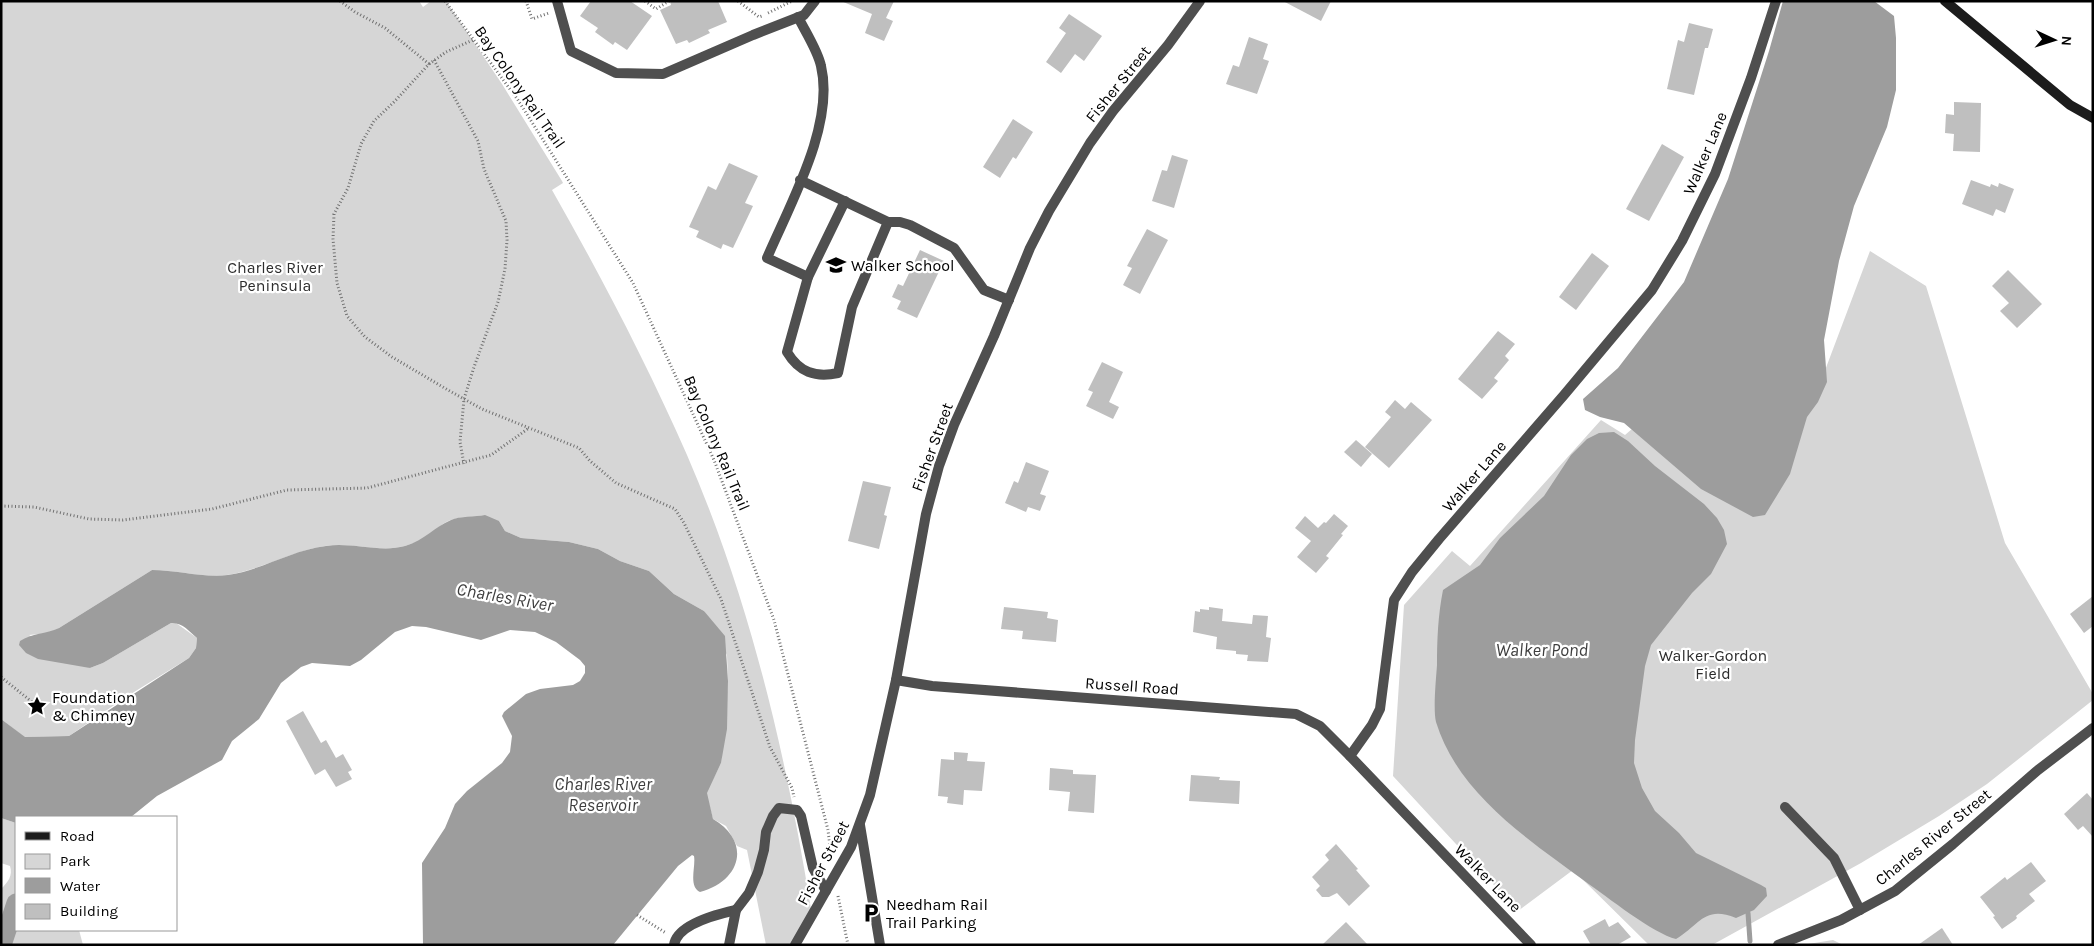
<svg xmlns="http://www.w3.org/2000/svg" width="2094" height="946" viewBox="0 0 2094 946" font-family="Karla,sans-serif">
<rect width="100%" height="100%" fill="#fff"/>
<g fill="#d6d6d6">
<path d="M1 1H419L423 7 431 1H446L502 84 562 181 563 183 552 190C601 276 647 364 687 455 750 600 786 754 811 909L790 945H766L747 850 737 846 726 826 713 819 706 793 721 763 728 681 727 655 704 611 674 594 649 571 620 561 598 549 569 542 521 538 505 531 499 521C486 520 467 515 454 519 443 521 435 532 426 538 420 541 411 544 405 546 379 553 351 542 325 546 291 551 261 570 227 575 203 578 177 570 152 570L59 628 49 633 29 635 90 668 103 663 171 623H176L197 638 196 648 189 658 126 697 69 736 24 737 1 719Z"/>
<path d="M1870 251 1926 286 2005 543 2093 694V700L1987 784 1939 816 1861 863 1712 945H1649L1573 870 1518 911 1393 776 1404 605 1452 551 1470 566 1601 420 1625 435 1773 307 1821 381Z"/>
<path d="M1 818 16 823V930H79L83 945H1V889C8 882 13 876 10 866L1 863Z"/>
<path d="M1833 940 1843 945H1802Z"/>
</g>
<g fill="#9d9d9d">
<path d="M1783 1H1874L1894 16 1896 38V90L1887 127 1854 206 1839 261 1824 340 1827 382 1818 402 1807 417 1790 474 1765 515 1753 517 1701 489 1624 423 1600 417 1585 410 1583 399 1618 368 1684 282 1728 179 1769 51Z"/>
<path d="M1614 432 1628 441 1655 466 1704 504 1717 518 1724 530 1727 544 1711 574 1692 593 1651 645 1645 666 1635 740 1634 763 1642 788 1655 811 1679 833 1696 853 1761 885 1766 888 1767 896 1754 910 1736 918C1704 905 1700 925 1676 939 1654 934 1606 896 1586 882 1529 840 1458 794 1436 722 1433 710 1436 679 1437 665 1437 640 1438 615 1443 590L1480 565 1500 538 1544 496 1571 455 1587 439 1599 433Z"/>
<path d="M485 515 499 521 505 531 521 538 569 542 598 549 620 561 649 571 674 594 704 611 725 636 728 681 727 729 721 763 707 793 713 819C752 842 741 881 700 892 688 886 696 867 694 856L692 855 678 866 613 945H423L422 863 445 828 455 804 467 791 502 763 510 752 512 736 502 716 504 712 526 694 540 689 573 685 580 681 585 673V666L580 660 556 642 535 632 510 630 481 640 426 627 412 626 395 632 361 660 350 666 312 663 301 667 281 683 259 719 232 741 222 760 157 796 131 817H16V823L1 818V719L25 737 69 736 189 658 196 648 197 638C189 631 182 622 171 623L103 663 90 668 38 659 26 653 19 645 20 641C32 633 46 634 59 628L152 570C177 570 203 578 228 575 262 570 292 550 326 546 352 542 380 553 405 546 425 540 434 527 451 520 459 516 476 517 485 515Z"/>
</g>
<g fill="none" stroke-linecap="round" stroke-linejoin="round">
<path stroke="#9d9d9d" stroke-width="5" d="M1748 913 1750 941"/>
<path stroke="#9d9d9d" stroke-width="19" d="M2 945 16 903"/>
</g>
<g fill="#bfbfbf">
<path d="M591 1H630L652 16 627 50 615 42 613 45 595 32 598 28 580 16Z"/>
<path d="M670 1H718L727 22 708 30 710 33 689 43 687 40 676 44 660 10 671 5Z"/>
<path d="M841 1H894L886 18 893 21 884 41 865 33 872 14Z"/>
<path d="M1283 1H1331L1321 21Z"/>
<path d="M1069 14 1102 36 1084 61 1075 54 1061 73 1046 62 1066 33 1059 28Z"/>
<path d="M1689 23 1713 29 1708 48H1705L1694 95 1667 89 1678 40 1684 42Z"/>
<path d="M1249 37 1268 44 1263 59 1269 61 1257 94 1226 84 1233 65 1239 67Z"/>
<path d="M1954 102 1981 103 1980 152 1953 151 1954 134 1945 133 1946 114 1954 115Z"/>
<path d="M1013 119 1033 132 1016 159 1013 157 1000 178 983 167Z"/>
<path d="M1662 144 1684 157 1649 221 1626 209Z"/>
<path d="M1172 155 1188 160 1174 208 1152 201 1162 170 1167 171Z"/>
<path d="M729 163 758 176 745 203 753 206 733 248 723 244 721 249 696 237 699 231 689 227 708 186 716 190Z"/>
<path d="M1971 180 1990 187 1991 184 1998 187 1999 183 2014 189 2005 213 1996 209 1993 216 1962 204Z"/>
<path d="M1147 229 1168 240 1140 294 1123 285 1132 268 1127 266Z"/>
<path d="M920 250 944 261 917 318 897 309 901 301 892 297 898 284 903 286Z"/>
<path d="M1592 253 1609 266 1576 310 1559 297Z"/>
<path d="M2008 270 2042 304 2017 328 2000 311 2009 303 1992 286Z"/>
<path d="M1498 331 1515 344 1505 356 1509 360 1494 378 1498 381 1482 399 1458 379Z"/>
<path d="M1102 362 1123 372 1109 402 1119 407 1113 419 1086 406 1093 392 1088 390Z"/>
<path d="M1395 400 1405 409 1411 402 1432 420 1389 468 1365 447 1391 417 1385 412Z"/>
<path d="M1356 440 1372 454 1361 467 1344 452Z"/>
<path d="M1026 462 1049 471 1040 494 1046 496 1040 511 1028 507 1026 512 1005 503 1014 481 1018 483Z"/>
<path d="M863 481 891 487 884 515 887 516 879 549 848 541Z"/>
<path d="M1334 514 1348 526 1341 534 1343 535 1326 556 1329 558 1316 573 1297 557 1311 541 1295 528 1305 516 1318 528 1324 522 1326 523Z"/>
<path d="M2093 596V626L2084 633 2070 614Z"/>
<path d="M1004 607 1048 612 1047 618 1058 620 1056 642 1022 639 1023 631 1001 629Z"/>
<path d="M1209 607 1223 609 1222 621 1252 624 1253 615 1268 616 1266 637 1271 638 1268 662 1247 661 1248 655 1236 654V651L1216 649 1217 637 1193 632 1195 611 1200 612V609L1209 610Z"/>
<path d="M303 711 321 743 326 740 336 758 343 754 352 770 348 772 352 779 336 787 325 769 315 775 286 721Z"/>
<path d="M954 752 968 753 967 761 985 762 982 791 964 790 963 805 947 803 948 797 938 796 941 759 954 760Z"/>
<path d="M1050 768 1073 770V774L1096 775 1094 813 1068 811 1070 792 1049 790Z"/>
<path d="M1191 775 1220 777 1219 780 1240 781 1239 804 1189 801Z"/>
<path d="M2087 793 2093 800V837L2083 826 2078 830 2064 814Z"/>
<path d="M1336 844 1358 869 1356 870 1370 886 1349 906 1337 893 1329 897H1322L1316 890 1320 886 1312 877 1329 860 1325 855Z"/>
<path d="M2031 862 2046 881 2029 894 2035 901 2016 916 2017 918 2015 920 2002 929 1993 917 1995 916 1980 897 2005 877 2007 880Z"/>
<path d="M1605 919 1609 927 1618 922 1631 937 1617 945H1591L1583 931Z"/>
<path d="M1346 922 1368 945H1322Z"/>
<path d="M1942 928 1953 945H1918Z"/>
</g>
<g fill="none" stroke-linecap="round" stroke-linejoin="round">
<g stroke="#717171" stroke-width="3" stroke-dasharray="1 2.5" stroke-linecap="butt">
<path d="M340 1 355 12 385 28 429 64 395 101 374 121 361 144 348 188 334 214 333 239 337 283 347 316 365 337 392 357 448 390 482 409 579 448 590 461 616 483 675 509 684 523 721 599 770 747 792 788 794 797"/>
<path d="M445 1 518 100 633 283 714 460 774 620 828 830 831 855"/>
<path d="M526 1 532 19 549 13"/>
<path d="M645 1 656 9 669 1"/>
<path d="M738 1 759 17 762 16"/>
<path d="M768 13 792 1"/>
<path d="M434 60 478 141 484 169 506 221 507 240 505 269 498 302 474 367 464 399 460 442 464 464"/>
<path d="M429 64 446 52 473 40"/>
<path d="M1 506 34 507 89 519 123 520 212 509 287 490 367 488 491 455 529 428"/>
<path d="M1 677 37 706"/>
<path d="M838 896 848 945"/>
<path d="M637 915 666 933"/>
</g>
<g stroke="#4f4f4f" stroke-width="10">
<path d="M798 17C805 31 818 51 821 66 835 125 790 204 767 258L808 277 787 352C799 372 815 378 838 373L852 307 888 222 800 180"/>
<path d="M888 222H900L910 225 954 248 984 290 1009 300"/>
<path d="M808 277 845 201"/>
<path d="M1785 807 1834 858 1860 910"/>
<path d="M860 825 880 945"/>
<path d="M674 945C677 924 718 914 736 910"/>
<path d="M729 945 736 910 749 893 758 872 764 850 766 832 773 816 779 808 797 810 801 816 813 868 826 891"/>
</g>
<g stroke="#4f4f4f" stroke-width="10">
<path d="M557 1 571 51 616 73 663 74 753 35 804 15 815 1"/>
<path d="M896 680 932 686 1296 714 1320 726 1350 756"/>
<path d="M795 945 851 847 870 795 896 680 926 514 939 466 954 425 994 336 1030 248 1049 211 1090 143 1113 111 1168 45 1200 1"/>
<path d="M1531 945 1350 756 1372 725 1380 709 1394 600 1412 572 1439 539 1564 395 1652 290 1682 241 1715 174 1751 78 1776 1"/>
</g>
<path stroke="#4f4f4f" stroke-width="10" d="M1778 945 1841 920 1895 891 1953 844 2038 770 2093 728"/>
<path stroke="#1c1c1c" stroke-width="10" d="M1945 1 2070 105 2093 118"/>
</g>
<defs>
<symbol id="school-bare" viewBox="-9 -9 18 18"><path d="M0-5L7-2L0 1L-7-2ZM-4 1L0 2.5L4 1V4Q0 6-4 4Z" fill="#000" stroke="#fff" stroke-width="2.5" paint-order="stroke"/></symbol>
<symbol id="sight-bare" viewBox="-9 -9 18 18"><path d="M0-6L1.8-2.2L6-1.7L2.9 1.2L3.7 5.4L0 3.3L-3.7 5.4L-2.9 1.2L-6-1.7L-1.8-2.2Z" fill="#000" stroke="#fff" stroke-width="2.5" paint-order="stroke"/></symbol>
<symbol id="parking-bare" viewBox="-9 -9 18 18"><path d="M-3.5-5.5H1a3.5 3.5 0 0 1 0 7H-1V5.5H-3.5ZM-1-3.4V-.6H.8a1.4 1.4 0 0 0 0-2.8Z" fill="#000" stroke="#fff" stroke-width="2.5" paint-order="stroke"/></symbol>
</defs>
<g fill-rule="evenodd">
<use href="#school-bare" x="822" y="251" width="28" height="28"/>
<use href="#sight-bare" x="23" y="692" width="28" height="28"/>
<use href="#parking-bare" x="857" y="899" width="28" height="28"/>
</g>
<g text-anchor="middle" dominant-baseline="central" stroke-width="4.5" stroke-linejoin="round" paint-order="stroke">
<g font-size="16" fill="#000" stroke="#fff">
<text transform="translate(1118 84) rotate(-51)">Fisher Street</text>
<text transform="translate(520 87) rotate(55)">Bay Colony Rail Trail</text>
<text transform="translate(1705 153) rotate(-67)">Walker Lane</text>
<text transform="translate(717 443) rotate(67)">Bay Colony Rail Trail</text>
<text transform="translate(932 447) rotate(-70)">Fisher Street</text>
<text transform="translate(1474 476) rotate(-49)">Walker Lane</text>
<text transform="translate(1132 686) rotate(4)">Russell Road</text>
<text transform="translate(1933 837) rotate(-39)">Charles River Street</text>
<text transform="translate(823 863) rotate(-62)">Fisher Street</text>
<text transform="translate(1488 878) rotate(46)">Walker Lane</text>
</g>
<g font-size="16" fill="#000" stroke="#fff" text-anchor="start">
<text x="851" y="265">Walker School</text>
<text x="52" y="697">Foundation<tspan x="52" dy="18">&amp; Chimney</tspan></text>
<text x="886" y="904">Needham Rail<tspan x="886" dy="18">Trail Parking</tspan></text>
</g>
<g font-size="16" fill="#2d2d2d" stroke="#fff">
<text x="275" y="267">Charles River<tspan x="275" dy="18">Peninsula</tspan></text>
<text x="1713" y="655">Walker-Gordon<tspan x="1713" dy="18">Field</tspan></text>
</g>
<g font-size="18" font-style="italic" fill="#3e3e3e" stroke="#fff">
<text transform="translate(505 597) rotate(10)">Charles River</text>
<text x="1542" y="650">Walker Pond</text>
<text x="603" y="784">Charles River<tspan x="603" dy="21">Reservoir</tspan></text>
</g>
</g>
<rect width="2094" height="946" fill="none" stroke="#000000" stroke-width="5"/>
<rect x="15" y="816" width="162" height="115" fill="#ffffff" stroke="#999999"/>
<rect x="25" y="832" width="25" height="8" fill="#1c1c1c" stroke="#999999"/>
<text x="60" y="841" font-size="15" fill="#000000">Road</text>
<rect x="25" y="854" width="25" height="15" fill="#d6d6d6" stroke="#999999"/>
<text x="60" y="866" font-size="15" fill="#000000">Park</text>
<rect x="25" y="878" width="25" height="15" fill="#9d9d9d" stroke="#999999"/>
<text x="60" y="891" font-size="15" fill="#000000">Water</text>
<rect x="25" y="904" width="25" height="15" fill="#bfbfbf" stroke="#999999"/>
<text x="60" y="916" font-size="15" fill="#000000">Building</text>
<g transform="translate(2054 40) rotate(94)" stroke="#ffffff" stroke-width="4" paint-order="stroke">
<path d="M0-4L9 19L0 12L-9 19Z" fill="#000000"/>
<text y="-8" font-size="14" font-weight="bold" text-anchor="middle" fill="#000000">N</text>
</g>
</svg>
